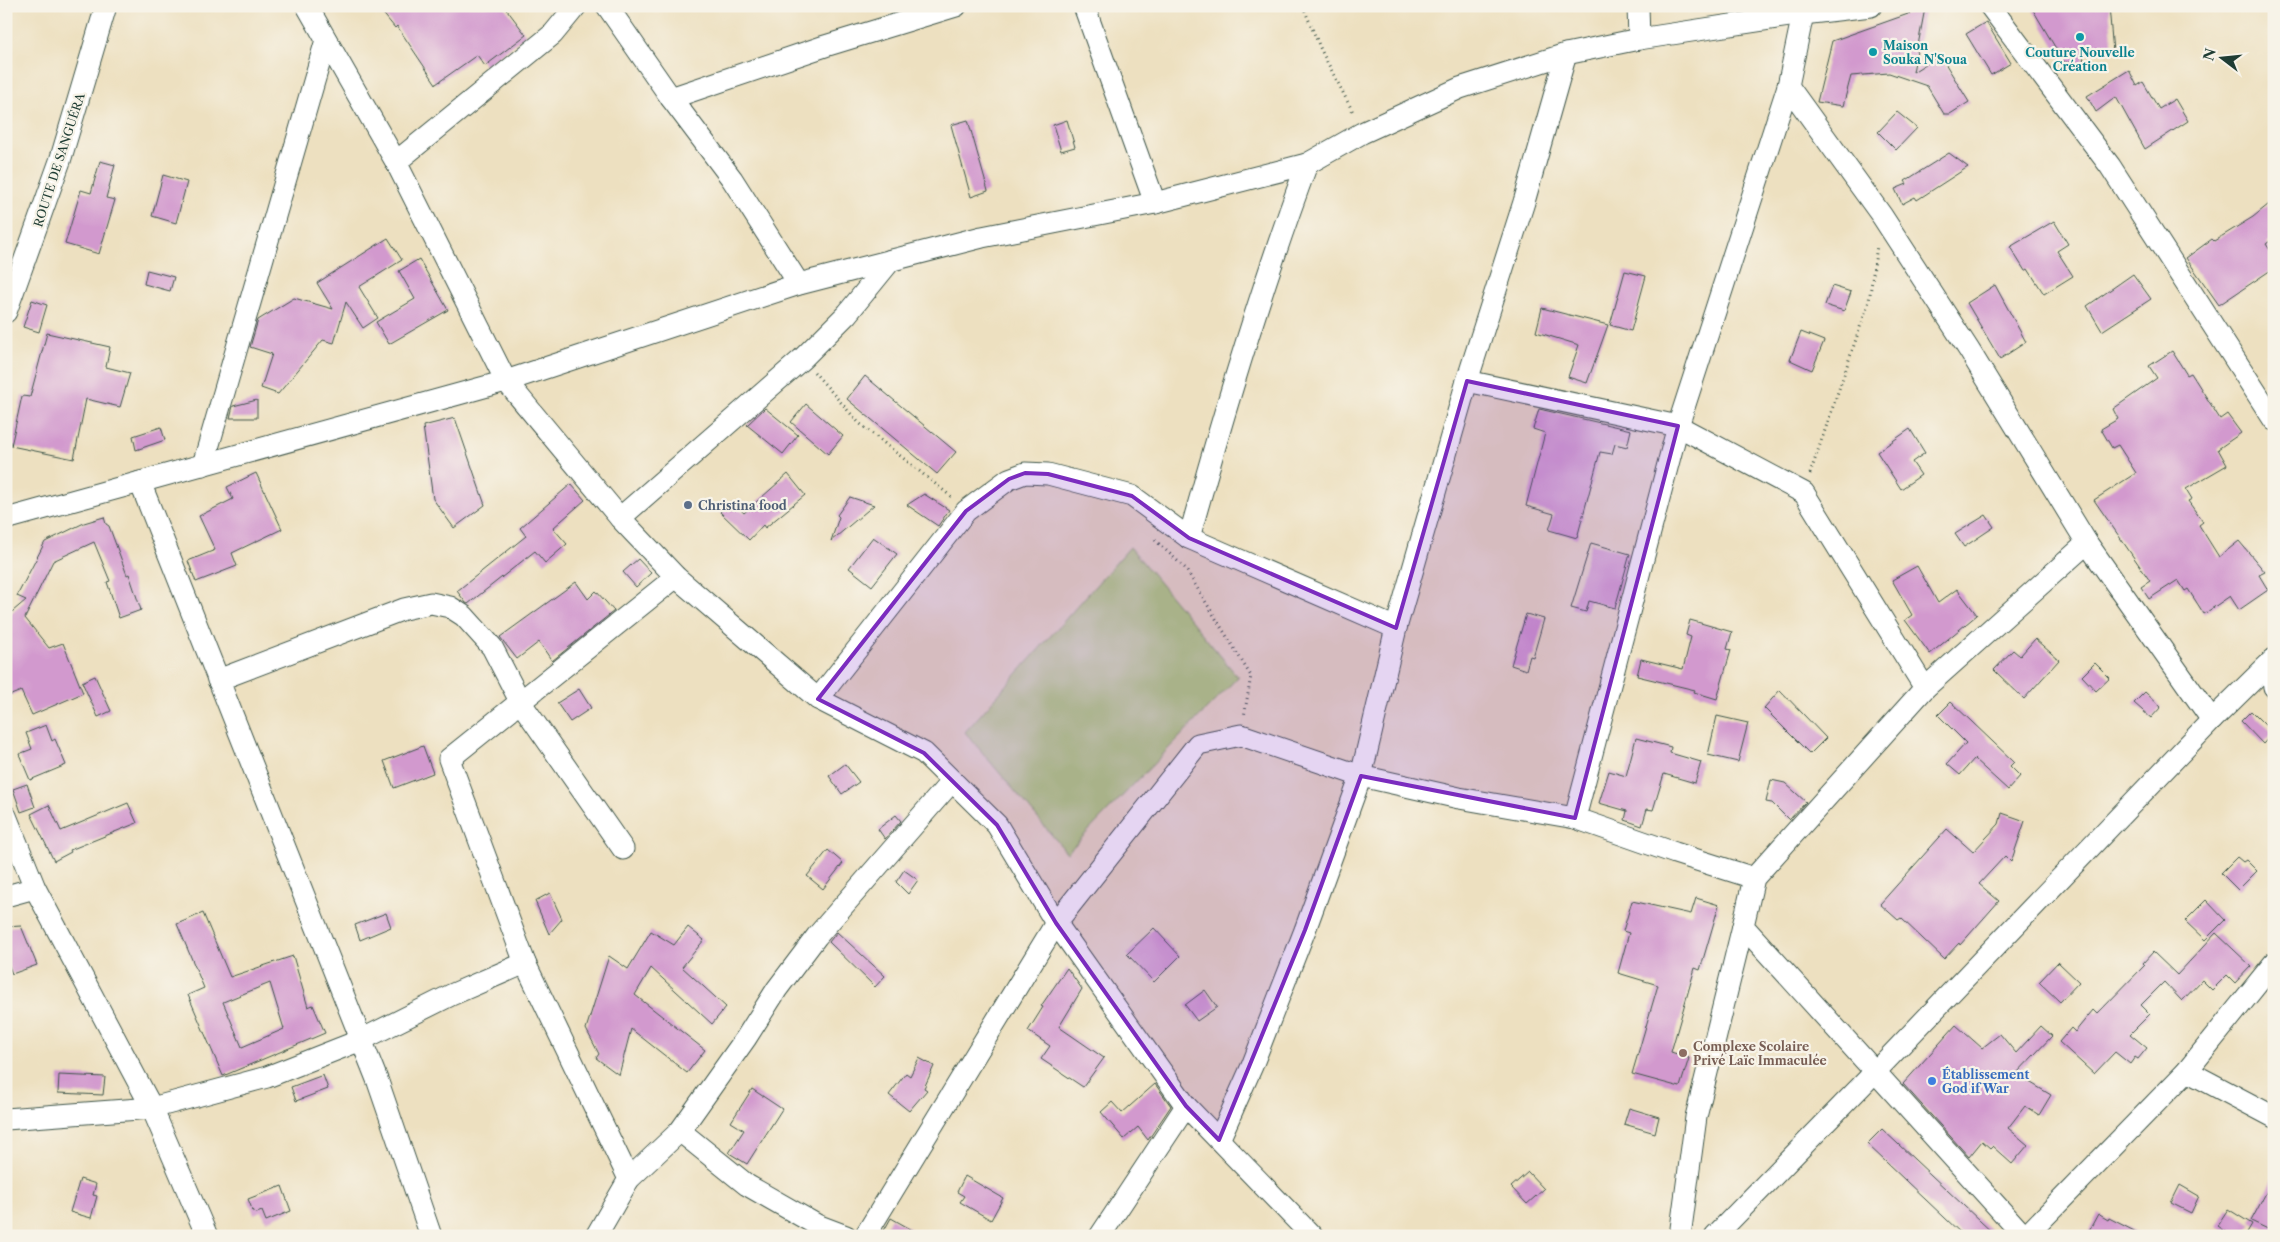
<svg xmlns="http://www.w3.org/2000/svg" width="2280" height="1242" viewBox="0 0 2280 1242" font-family="'Libre Caslon Text',serif">
<rect width="100%" height="100%" fill="#f7f3e8"/>
<filter id="ink" filterUnits="userSpaceOnUse"><feTurbulence type="fractalNoise" baseFrequency=".02" numOctaves="2"/><feDisplacementMap in="SourceGraphic" scale="10" xChannelSelector="R" yChannelSelector="G"/><feConvolveMatrix kernelMatrix="1 2 1 2 8 2 1 2 1" color-interpolation-filters="sRGB"/></filter>
<filter id="wash" filterUnits="userSpaceOnUse"><feTurbulence type="fractalNoise" baseFrequency=".0096" numOctaves="4" result="noise"/><feDisplacementMap in="SourceGraphic" scale="20" xChannelSelector="R" yChannelSelector="G"/><feGaussianBlur stdDeviation="1.12" result="paint"/><feColorMatrix in="noise" values="0 0 0 0 0 0 0 0 0 0 0 0 0 0 0 0 0 1.4 0 .05"/><feComposite in="paint" operator="in"/></filter>
<g filter="url(#wash)">
<rect width="100%" height="100%" fill="#ede0c0"/>
<path fill="#b4d47b" stroke="#6a8858" d="M1130 547 1238 677 1067 853 965 732Z"/>
<g id="blocks">
<g fill="#d299ce" fill-rule="evenodd">
<path d="M377 6H504L526 35 485 66 477 55 436 84 397 26 395 28Z"/>
<path d="M2047 6H2109L2113 52H2083L2084 65 2064 62 2033 10Z"/>
<path d="M1925 8 1913 72 1940 55 1969 102 1950 114H1944L1927 86 1889 73 1851 76 1843 106 1817 102 1832 41Z"/>
<path d="M1986 22 2011 63 1991 75 1966 34Z"/>
<path d="M2129 70 2137 86 2143 82 2159 109 2175 99 2188 121 2145 149 2116 97 2096 112 2087 96Z"/>
<path d="M1897 112 1917 128 1896 150 1878 132Z"/>
<path d="M968 120 988 191 971 197 951 125Z"/>
<path d="M1067 120 1075 147 1061 151 1053 125Z"/>
<path d="M1949 153 1968 167 1917 200 1915 197 1902 204 1895 189 1907 184 1905 181Z"/>
<path d="M100 161 115 165 106 198 115 200 99 254 65 244 81 190 91 193Z"/>
<path d="M163 175 187 182 176 223 152 216Z"/>
<path d="M2274 200V238L2266 244 2274 256V268L2219 305 2186 258 2212 239 2214 241 2253 217Z"/>
<path d="M2054 221 2068 244 2057 251 2073 276 2044 294 2028 269 2025 271 2010 247Z"/>
<path d="M388 238 402 260 359 287 378 318 363 328 346 302 334 343 323 340 278 394 261 388 272 354 250 347 258 320 294 298 333 309 317 283Z"/>
<path d="M419 259 448 310 389 344 376 322 415 299 399 271Z"/>
<path d="M147 270 174 277 170 291 144 284Z"/>
<path d="M1625 271 1646 276 1631 331 1610 325Z"/>
<path d="M2133 274 2151 299 2102 331 2087 306Z"/>
<path d="M1995 285 2026 342 2000 359 1967 303Z"/>
<path d="M1832 286 1851 292 1844 311 1825 305Z"/>
<path d="M32 300 47 305 39 332 23 327Z"/>
<path d="M1542 308 1608 325 1587 383 1568 377 1579 345 1536 332Z"/>
<path d="M1801 332 1824 341 1812 370 1790 360Z"/>
<path d="M47 333 110 347 106 367 130 373 120 407 86 399 74 459 11 446 22 396 30 397Z"/>
<path d="M2172 351 2187 375 2191 373 2220 419 2227 414 2241 433 2218 449 2227 465 2186 489 2192 499 2188 501 2203 522 2199 525 2219 557 2239 541 2265 572 2259 575 2268 590 2239 610 2230 596 2204 614 2188 589 2185 591 2178 580 2149 599 2141 587 2150 581 2094 500 2136 473 2118 445 2112 448 2101 429 2118 419 2113 409 2157 378 2149 366Z"/>
<path d="M865 376 956 452 937 474 847 399Z"/>
<path d="M257 400V418H230L233 406Z"/>
<path d="M806 404 843 436 828 454 791 422Z"/>
<path d="M765 408 798 435 783 454 747 425Z"/>
<path d="M1539 409 1631 430 1627 447 1615 444 1612 454 1600 452 1577 538 1549 530 1554 514 1526 506 1545 433 1533 429Z"/>
<path d="M455 418 485 505 454 528 433 499 423 426Z"/>
<path d="M161 427 165 440 136 450 133 436Z"/>
<path d="M1910 429 1925 453 1912 462 1921 475 1901 489 1877 452Z"/>
<path d="M256 473 282 529 232 553 237 566 196 582 188 561 215 550 199 516 233 499 227 487Z"/>
<path d="M788 474 805 495 765 528 763 525 749 540 720 512 731 501 744 513Z"/>
<path d="M571 484 585 500 553 528 567 544 545 563 535 551 468 604 466 603 457 591 526 536 520 528Z"/>
<path d="M924 494 949 510 938 526 907 505Z"/>
<path d="M850 497 874 505 831 541 839 517 837 515Z"/>
<path d="M1986 515 1994 527 1964 547 1955 534Z"/>
<path d="M104 517 106 524 109 526 127 575 129 574 141 610 119 618 107 582 110 581 94 542 53 561 25 618 49 648 63 643 83 693 32 715 21 691 6 697V617L26 600 17 596 45 542 84 523Z"/>
<path d="M873 537 897 554 872 586 849 568Z"/>
<path d="M1591 543 1630 554 1615 608 1589 601 1586 612 1571 608Z"/>
<path d="M638 559 651 573 636 587 623 572Z"/>
<path d="M1917 566 1938 603 1957 589 1977 615 1930 654 1905 620 1912 615 1892 580Z"/>
<path d="M576 582 588 599 596 591 614 611 552 661 539 642 517 659 500 637Z"/>
<path d="M1526 614 1544 619 1533 657 1530 656 1526 670 1511 665Z"/>
<path d="M1690 620 1732 632 1727 649 1731 650 1717 699 1694 692 1695 690 1637 676 1641 659 1683 669 1691 637 1686 635Z"/>
<path d="M2035 639 2059 660 2024 699 1994 670 2013 650 2020 656Z"/>
<path d="M2095 663 2110 678 2096 691 2082 676Z"/>
<path d="M95 676 111 711 98 717 82 682Z"/>
<path d="M579 689 591 708 570 722 557 703Z"/>
<path d="M1780 690 1826 738 1810 754 1764 708Z"/>
<path d="M2145 692 2161 707 2151 718 2134 703Z"/>
<path d="M1951 702 2014 762 2010 766 2020 776 2008 790 1974 759 1960 775 1947 764 1966 743 1938 715Z"/>
<path d="M2251 711 2273 733 2263 744 2241 721Z"/>
<path d="M1717 716 1748 723 1738 762 1708 755Z"/>
<path d="M46 725 52 741 55 739 66 765 30 780 19 754 32 749 26 733Z"/>
<path d="M1636 738 1671 747 1670 753 1701 762 1695 783 1664 774 1653 810 1647 809 1642 826 1625 820 1627 811 1599 803 1609 771 1626 776Z"/>
<path d="M423 746 433 773 394 788 384 761Z"/>
<path d="M845 764 859 782 842 794 829 776Z"/>
<path d="M1771 780 1785 783 1806 802 1789 820 1772 803 1766 802Z"/>
<path d="M27 784 35 807 21 812 13 789Z"/>
<path d="M128 803 137 823 70 850 71 852 54 861 31 814 49 805 61 831Z"/>
<path d="M2002 813 2025 821 2011 862 2005 856 1979 884 1999 901 1960 945 1959 943 1944 959 1901 918 1898 920 1880 904 1947 829 1973 852 1999 824Z"/>
<path d="M896 815 901 821 885 839 878 829Z"/>
<path d="M828 850 843 863 823 889 807 876Z"/>
<path d="M2237 857 2243 862 2246 860 2257 871 2238 890 2221 873Z"/>
<path d="M904 870 918 880 908 894 896 882Z"/>
<path d="M550 893 562 919 549 934 535 901Z"/>
<path d="M1696 898 1719 905 1700 970 1695 968 1671 1052 1689 1058 1680 1087 1632 1074 1658 985 1618 973 1629 933 1623 931 1632 901 1691 914Z"/>
<path d="M2206 900 2225 920 2205 940 2185 921Z"/>
<path d="M203 913 230 977 293 956 308 1007 313 1005 325 1033 223 1076 188 995 204 988 177 924ZM270 983 284 1029 242 1047 223 1002Z"/>
<path d="M386 913 391 927 360 940 355 925Z"/>
<path d="M21 926 37 965 12 974 6 958V927Z"/>
<path d="M688 927 704 940 682 967 726 1007 712 1024 651 968 635 995 705 1050 687 1073 631 1029 619 1075 596 1058 599 1054 586 1029 609 956 628 969 651 931 674 945Z"/>
<path d="M1154 928 1180 956 1154 982 1127 954Z"/>
<path d="M837 932 885 976 875 987 829 942Z"/>
<path d="M2216 933 2251 966 2235 983 2227 975 2212 990 2202 980 2182 1001 2164 982 2141 1005 2150 1014 2130 1034 2147 1048 2138 1059 2135 1057 2130 1064 2115 1052 2094 1074 2059 1042 2071 1028 2075 1032 2093 1010 2097 1014 2145 965 2143 963 2153 952 2177 975Z"/>
<path d="M2058 962 2079 982 2060 1002 2039 982Z"/>
<path d="M1067 968 1082 989 1059 1027 1104 1058 1083 1087 1041 1059 1050 1046 1028 1031 1043 1007 1041 1006Z"/>
<path d="M1205 990 1217 1007 1197 1021 1185 1005Z"/>
<path d="M1956 1025 1982 1048 2000 1034 2016 1053 2041 1026 2052 1036 2016 1074 2051 1095 2039 1115 2025 1106 2008 1128 2028 1145 2012 1164 1992 1146 1990 1148 1982 1141 1969 1157 1903 1084Z"/>
<path d="M919 1058 934 1066 924 1088 927 1090 909 1111 889 1095 906 1073 910 1076Z"/>
<path d="M59 1075 105 1077 103 1095 58 1093Z"/>
<path d="M323 1075 328 1089 296 1101 291 1087Z"/>
<path d="M1155 1084 1171 1106 1148 1140 1138 1127 1124 1139 1101 1112 1112 1102 1122 1113Z"/>
<path d="M752 1089 782 1109 747 1164 729 1153 744 1130 731 1122Z"/>
<path d="M1629 1108 1659 1117 1655 1133 1624 1124Z"/>
<path d="M1882 1129 1996 1236H1964L1867 1144Z"/>
<path d="M1528 1172 1544 1189 1527 1204 1511 1187Z"/>
<path d="M965 1176 1003 1198 991 1220 960 1202 964 1196 957 1192Z"/>
<path d="M2274 1178V1232L2251 1221Z"/>
<path d="M80 1179 96 1184 93 1195 97 1196 91 1218 70 1212Z"/>
<path d="M2180 1185 2199 1196 2191 1213 2171 1203Z"/>
<path d="M282 1186 291 1211 266 1221 262 1211 254 1214 248 1199Z"/>
<path d="M2228 1209 2252 1224 2245 1236H2231L2217 1226Z"/>
<path d="M2098 1214 2108 1220 2109 1218 2144 1236H2086Z"/>
<path d="M891 1218 923 1236H881Z"/>
</g>
</g>
</g>
<g filter="url(#ink)">
<use href="#blocks" fill-opacity="0" stroke="#3e5549" stroke-width="1"/>
<g fill="none" stroke-linecap="round" stroke-linejoin="round">
<defs>
<g id="minor">
<path d="M307 6 396 162 506 381 620 518 676 577 818 699 924 753 997 825 1056 923 1186 1106 1312 1236"/>
<path d="M607 6 671 98 732 179 799 284"/>
<path d="M1084 6 1155 203"/>
<path d="M1638 6 1639 39"/>
<path d="M1990 6 2110 166 2274 420"/>
<path d="M1788 86 1882 216 1969 350 2087 543 2212 720"/>
<path d="M671 98 825 46 956 6"/>
<path d="M396 162 553 34 576 6"/>
<path d="M6 312 60 161 106 6"/>
<path d="M1467 381 1678 426 1804 493 1925 688"/>
<path d="M203 465 326 40"/>
<path d="M140 482 378 1082 431 1236"/>
<path d="M620 518 802 359 847 314 891 260"/>
<path d="M6 519 506 381 799 284 982 237 1155 203 1307 164 1362 133 1460 88 1566 54 1639 39 1803 14 1871 6"/>
<path d="M1189 538C1224 411 1261 287 1307 164"/>
<path d="M2271 662 2274 687"/>
<path d="M218 680 404 609 431 603 450 607 464 616 492 647 521 703 623 849"/>
<path d="M818 699 966 511 1009 479 1025 473 1048 474 1132 496 1189 538 1396 628"/>
<path d="M6 816 35 888 152 1108 207 1236"/>
<path d="M1575 818 1678 426 1788 86 1803 14"/>
<path d="M6 896 35 888"/>
<path d="M2187 1071 2274 1117"/>
<path d="M6 1119 152 1108 267 1077 361 1040 451 995 525 963"/>
<path d="M680 1131 747 1185 817 1225 846 1236"/>
<path d="M1219 1140 1252 1066 1305 930 1361 776 1396 628 1467 381 1524 202 1566 54"/>
<path d="M629 1179 525 963 449 759 676 577"/>
<path d="M596 1236 629 1179 680 1131 746 1038 777 989 817 936 952 781"/>
<path d="M865 1236 1056 923 1198 744 1241 735 1361 776 1459 798 1575 818 1675 853 1754 878"/>
<path d="M1100 1236 1186 1106"/>
<path d="M1680 1236 1696 1117 1743 926"/>
<path d="M1715 1236 1874 1073 2212 720 2274 659"/>
<path d="M2024 1236 1743 926 1754 878 1925 688 2087 543"/>
<path d="M2026 1236 2187 1071 2274 963"/>
</g>
</defs>
<use href="#minor" stroke="#3e5549" stroke-width="23"/>
<g stroke="#3e5549" stroke-width="3" stroke-dasharray="1 4" stroke-linecap="butt">
<path d="M1303 6 1321 50 1354 114"/>
<path d="M814 372 859 423 953 498"/>
<path d="M1810 474 1869 301 1877 246"/>
<path d="M1155 540 1185 568 1251 676 1244 717"/>
</g>
<use href="#minor" stroke="#fff" stroke-width="21"/>
</g>
</g>
<path fill="#7b2cbf" fill-opacity="0.2" stroke="#7b2cbf" stroke-width="4" stroke-linejoin="round" d="M1467 381 1678 426 1575 818 1361 776 1305 930 1219 1140 1186 1106 1056 923 997 825 924 753 818 699 966 511 1009 479 1025 473 1048 474 1132 496 1189 538 1396 628Z"/>
<g fill="#0f9aa8" stroke="#f7f3e8" stroke-width="2">
<circle cx="2080" cy="37" r="5"/>
<circle cx="1873" cy="52" r="5"/>
</g>
<circle fill="#5c6f8a" stroke="#f7f3e8" stroke-width="2" cx="688" cy="505" r="5"/>
<circle fill="#8d6e63" stroke="#f7f3e8" stroke-width="2" cx="1683" cy="1053" r="5"/>
<circle fill="#3f7fe0" stroke="#f7f3e8" stroke-width="2" cx="1932" cy="1081" r="5"/>
<g text-anchor="middle" dominant-baseline="central" stroke-width="4.5" stroke-linejoin="round" paint-order="stroke">
<g font-size="12" font-weight="bold" fill="#0d838f" stroke="#f7f3e8" text-anchor="start">
<text x="1883" y="45">Maison<tspan x="1883" dy="14">Souka N'Soua</tspan></text>
<text x="2080" y="52" text-anchor="middle">Couture Nouvelle<tspan x="2080" dy="14">Création</tspan></text>
</g>
<g font-size="12" fill="#1f3d34" stroke="#f7f3e8">
<text transform="translate(59 160) rotate(-72)">ROUTE DE SANGUÉRA</text>
</g>
<g font-size="12" font-weight="bold" fill="#4e5e75" stroke="#f7f3e8" text-anchor="start">
<text x="698" y="505">Christina food</text>
</g>
<g font-size="12" font-weight="bold" fill="#785e54" stroke="#f7f3e8" text-anchor="start">
<text x="1693" y="1046">Complexe Scolaire<tspan x="1693" dy="14">Privé Laïc Immaculée</tspan></text>
</g>
<g font-size="12" font-weight="bold" fill="#366cbe" stroke="#f7f3e8" text-anchor="start">
<text x="1942" y="1074">Établissement<tspan x="1942" dy="14">God if War</tspan></text>
</g>
</g>
<rect width="2280" height="1242" fill="none" stroke="#f7f3e8" stroke-width="25"/>
<g transform="translate(2222 58) rotate(286)" stroke="#f7f3e8" stroke-width="4" paint-order="stroke">
<path d="M0-4L9 19L0 12L-9 19Z" fill="#1f3d34"/>
<text y="-8" font-size="14" font-weight="bold" text-anchor="middle" fill="#1f3d34">N</text>
</g>
</svg>
